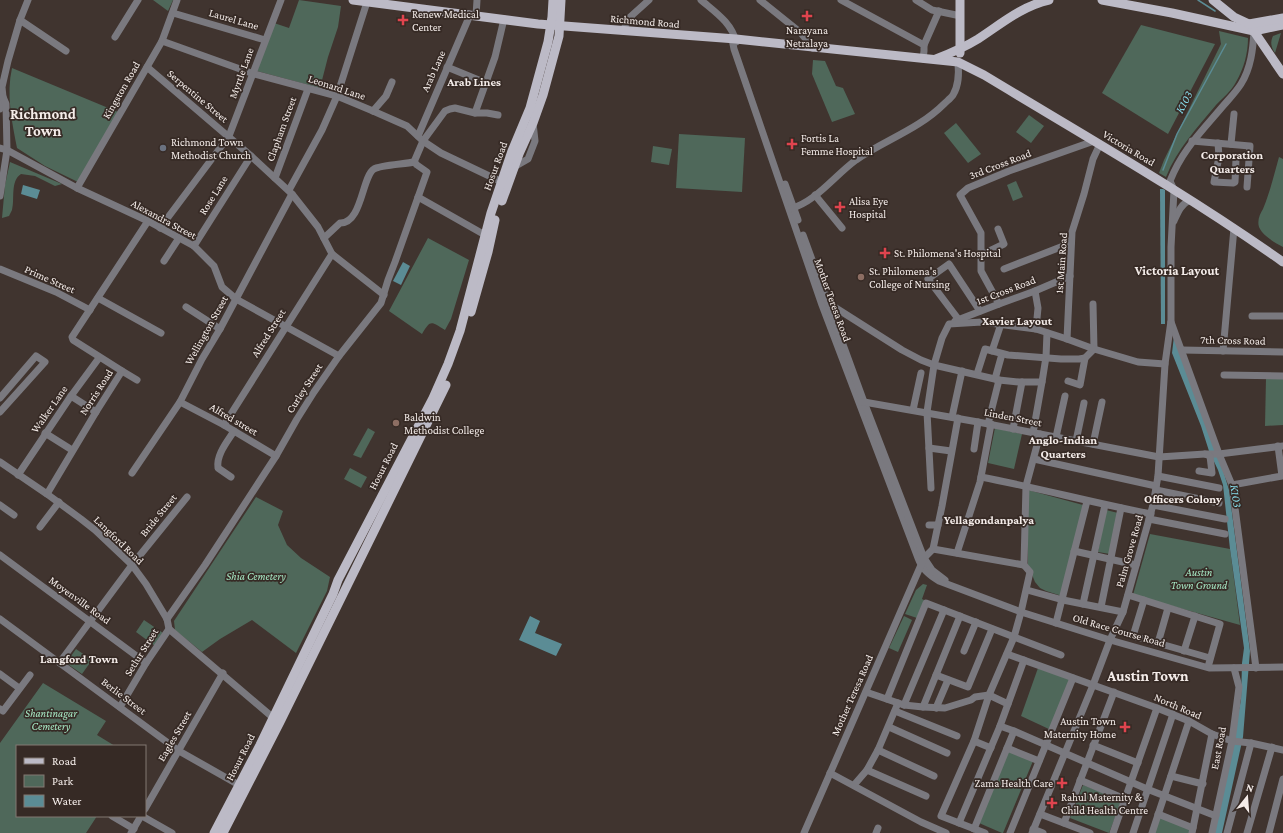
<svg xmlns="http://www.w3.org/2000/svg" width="1283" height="833" viewBox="0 0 1283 833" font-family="'Crimson Pro',serif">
<rect width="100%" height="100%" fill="#40342f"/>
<g fill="#4f685a">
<path d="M153 0H173L168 11Z"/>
<path d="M299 0 341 6 338 27 328 57 320 88 257 71 274 23 289 28Z"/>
<path d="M1141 25 1215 44 1168 134 1102 93Z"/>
<path d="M1219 31 1248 38C1248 53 1244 68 1236 82 1232 90 1223 98 1216 105 1197 128 1177 149 1166 177L1159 173 1164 160 1221 44Z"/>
<path d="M1281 33 1275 53C1271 47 1270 42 1273 36Z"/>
<path d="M813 60 825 61 836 86 843 88 855 114 832 122 812 74Z"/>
<path d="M12 68 118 112 78 182 45 166 17 148C12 122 6 95 12 68Z"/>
<path d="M1029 115 1044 126 1031 143 1016 132Z"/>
<path d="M956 123 981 154 968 163 944 133Z"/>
<path d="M679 134 745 138 742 192 676 188Z"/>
<path d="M653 146 672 149 669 165 651 162Z"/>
<path d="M1279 157 1283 159V247C1274 242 1263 236 1259 227 1257 220 1260 214 1263 209 1270 192 1274 175 1279 157Z"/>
<path d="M10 162 62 184 55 186 35 176 21 174C10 181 15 199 12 210 11 212 10 214 9 216L2 218 5 185Z"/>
<path d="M1016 181 1023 197 1013 201 1007 185Z"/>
<path d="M428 238 469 260 451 319 445 330C431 322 431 319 422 334L389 311Z"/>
<path d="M1266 378H1283V425L1265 426Z"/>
<path d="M368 428 375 432 361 458 353 455Z"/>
<path d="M995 428 1022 434 1014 469 988 463Z"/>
<path d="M350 468 367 477 361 488 344 479Z"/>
<path d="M1028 490 1083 505 1062 596 1046 591 1040 588 1035 582 1028 565Z"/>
<path d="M256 497 283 511 278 525 287 545 301 558 330 577 327 591 296 653 252 620 220 639 202 652 175 630 174 621Z"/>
<path d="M1106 510 1118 513 1110 554 1098 552Z"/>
<path d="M1150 534 1230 549 1240 625 1133 595Z"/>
<path d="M923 584 927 585 922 599 924 600 917 618 905 614 916 590Z"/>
<path d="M904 616 912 620 898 652 889 648Z"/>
<path d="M144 620 163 633 155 646 136 632Z"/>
<path d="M76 649 92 660 82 674 66 663Z"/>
<path d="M1038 668 1070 679 1051 730 1021 716Z"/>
<path d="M43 683 106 721 97 735 115 746H17V816H97L86 833H0V743Z"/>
<path d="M1008 751 1033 761 1003 833H1002L979 823Z"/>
<path d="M1083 785 1122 800 1109 833 1070 818Z"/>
<path d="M1159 817 1191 830 1190 833H1154Z"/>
</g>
<g fill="#5b8c95">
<path d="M23 185 40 190 37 199 21 194Z"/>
<path d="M1160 189H1163L1165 190V324H1161Z"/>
<path d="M403 262 410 266 401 285 393 281Z"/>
<path d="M1174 336 1217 450 1229 490 1250 651 1243 737 1222 833H1214L1241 700 1242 663 1244 648 1230 549 1223 485 1218 470 1209 451 1201 426 1172 353Z"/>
<path d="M530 616 540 621 535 633 562 644 556 656 519 640Z"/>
</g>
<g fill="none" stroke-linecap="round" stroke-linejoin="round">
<g stroke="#5b8c95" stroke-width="1.5">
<path d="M1198 0 1215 11"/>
<path d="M1163 170 1177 134 1226 44"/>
</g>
<g stroke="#7a797f" stroke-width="7">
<path d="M701 0C715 12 732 23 736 42"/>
<path d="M760 0 801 33 813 48"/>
<path d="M841 0 924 45V51L923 59"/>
<path d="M916 0 932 10 956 15"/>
<path d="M173 13 265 40"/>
<path d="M476 16 477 0"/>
<path d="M20 20 66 51"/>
<path d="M623 31 629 18 649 0"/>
<path d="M115 37 138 0"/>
<path d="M732 39 734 49 822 305 918 558C922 569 929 575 939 581L1021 612 1110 640 1209 668 1283 667"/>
<path d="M162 41 254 74 337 96 373 111 407 126 423 141 441 153 506 184"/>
<path d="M924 45 939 11"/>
<path d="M147 67 251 156 292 194 318 227 332 254 384 295"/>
<path d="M447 67 486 83"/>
<path d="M0 109 3 97 2 87 8 61 20 20 28 0"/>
<path d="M373 111 386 96 392 82"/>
<path d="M475 113 495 57 504 19"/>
<path d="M418 136 470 15"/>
<path d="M1192 141 1250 146 1247 187"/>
<path d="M1218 143 1219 157 1214 182 1233 183 1235 182 1236 159"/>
<path d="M1231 144 1234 114"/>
<path d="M0 148 7 150 77 188 148 221 194 246 214 266 222 287 236 299 339 356"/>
<path d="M414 162 423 141 445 111 450 109 455 108 475 113H487L498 115"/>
<path d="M514 167 528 159 535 141 533 123"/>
<path d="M275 178 308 89"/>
<path d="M785 184 798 220"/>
<path d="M77 188 162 41 177 0"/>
<path d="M289 190 322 130 337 96 367 2"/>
<path d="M815 195 842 228"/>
<path d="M0 196 7 150 6 104 3 97"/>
<path d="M418 197 485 235"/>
<path d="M790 209C817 201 834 176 856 160 885 140 919 129 944 104 947 101 951 98 953 95 959 85 959 74 958 62"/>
<path d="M1174 221C1178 212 1181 204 1190 200"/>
<path d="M160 228 229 136 281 0"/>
<path d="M803 235 864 402 924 558 932 570 945 580"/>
<path d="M324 238 340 223C362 224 362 176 374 169 380 165 406 164 414 162"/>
<path d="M194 246 251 156"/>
<path d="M981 255 1004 244 998 229"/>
<path d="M164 261 179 238"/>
<path d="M0 269 56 292 90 310"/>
<path d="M1004 269 1071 243"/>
<path d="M1035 291 1038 308 1036 329"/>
<path d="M98 298 161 333"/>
<path d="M828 303 902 350 921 360 934 365 999 380 1019 382H1042L1046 357 1047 333"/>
<path d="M999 304 981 271V233L960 195 968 188 1009 171 1094 141"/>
<path d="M186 307 220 329"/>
<path d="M1252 316H1283"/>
<path d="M959 320 928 279 949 264 980 311"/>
<path d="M955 321 999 304 1035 291 1070 276"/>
<path d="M1171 322 1219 454 1232 485 1256 668"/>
<path d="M1067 339 1072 232 1084 194 1093 159 1100 144"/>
<path d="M1182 350 1283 352"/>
<path d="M992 351 1001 324"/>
<path d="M1223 351 1234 228"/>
<path d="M122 371 137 380"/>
<path d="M977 374 985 349 1008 355 1061 359H1079L1085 358 1094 349 1093 304"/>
<path d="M1224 375 1283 376"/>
<path d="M995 379 1002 354"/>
<path d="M1068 381 1080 385 1085 358"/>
<path d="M71 396 96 412"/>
<path d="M0 398 36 356 45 362 0 412"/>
<path d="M180 402 224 425 276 456"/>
<path d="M861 402H864L978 422 1159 457 1205 454H1219L1283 446"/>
<path d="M913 410 921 373"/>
<path d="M952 417 962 371"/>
<path d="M988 424 999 380"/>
<path d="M224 425 332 254"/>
<path d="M1013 429 1022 382"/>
<path d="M45 433 72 450"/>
<path d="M1033 433 1042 382"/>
<path d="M1056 437 1065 396"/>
<path d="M1076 441 1084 403"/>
<path d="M1093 444 1102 402"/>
<path d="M929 448 951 451"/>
<path d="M974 449 978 422"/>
<path d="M1034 459 1156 486"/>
<path d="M0 462 47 494 81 519 95 530 132 565 146 584 167 619 169 629 277 721"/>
<path d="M1199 471 1212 473 1210 456 1205 454"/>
<path d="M132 473 180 402 202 359 220 329 292 194"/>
<path d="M18 475 71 396 99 358"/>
<path d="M1158 476 1219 488"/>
<path d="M231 477 218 468C216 455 227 442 234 431"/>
<path d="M981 477C1038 488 1094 503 1151 514"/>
<path d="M1232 485 1282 476 1278 446"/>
<path d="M931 488 927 412 934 365 942 338 949 324 982 322 1036 329 1067 339 1094 349 1138 362 1165 364"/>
<path d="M1156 490 1219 503"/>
<path d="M47 494 96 412 122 371 73 340 72 337 148 221"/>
<path d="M0 505 14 515"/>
<path d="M1153 505 1225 519"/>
<path d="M1149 519 1225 534"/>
<path d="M929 525H938"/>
<path d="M40 527 59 502"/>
<path d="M933 549 1024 565"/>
<path d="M1074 551 1136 565"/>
<path d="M957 553 980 482 991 424"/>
<path d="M0 555 146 663"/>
<path d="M1027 590 1063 600 1123 612"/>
<path d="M1128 595 1220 624 1208 667"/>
<path d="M1144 600 1133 636 1210 658"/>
<path d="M1083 604 1105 505"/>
<path d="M1101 607 1121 508"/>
<path d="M0 619 179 751 239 785"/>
<path d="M167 619 205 565 276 456 297 419 314 392 339 356 381 303 388 280 395 262 427 172 417 165 414 162"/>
<path d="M1056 623 1087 501"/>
<path d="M1158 643 1168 608"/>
<path d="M964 651 976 622"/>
<path d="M1184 651 1195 616"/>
<path d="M1007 654 1157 708 1189 721 1212 734 1232 741 1251 743 1283 750"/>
<path d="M60 662 132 565 187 497"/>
<path d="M0 674 19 688"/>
<path d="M936 675 968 687 992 629"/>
<path d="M866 692 904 705 923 707 945 708 971 700 975 697 989 695 1008 704"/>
<path d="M887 699 926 603 1061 655"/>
<path d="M898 703 878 750 867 770 926 796"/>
<path d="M904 705 944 610"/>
<path d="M120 707 146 663 169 629"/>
<path d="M923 707 960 616"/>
<path d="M936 708 948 680"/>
<path d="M0 709 3 711 30 675"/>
<path d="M895 711 957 736"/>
<path d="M1000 726 1014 731 1147 789 1216 816"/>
<path d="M889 727 947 753"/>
<path d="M974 741 991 748"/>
<path d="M1093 745 1138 763"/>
<path d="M1007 748 1039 761"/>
<path d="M878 750 934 776"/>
<path d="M830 773 921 822 946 833"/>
<path d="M1171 776 1203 784"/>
<path d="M1080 780 1125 799"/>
<path d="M854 785 867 770"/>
<path d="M145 809 223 673"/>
<path d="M1040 814 1090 833"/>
<path d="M1158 814 1193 828"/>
<path d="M112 816 134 829"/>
<path d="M142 816 172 833"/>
<path d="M959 823 1000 726 1024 660"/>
<path d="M1064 823 1114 692"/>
<path d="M974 829 1014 731"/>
<path d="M1033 829 1043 833"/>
<path d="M131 833 141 816"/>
<path d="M804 833 921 565 924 558 933 549 942 506 958 418"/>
<path d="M876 833 878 828"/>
<path d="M985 833 941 816 974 741 989 695 1014 637 1021 612 1030 572 1024 565 1026 486 1040 434"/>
<path d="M1010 833 1073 678"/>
<path d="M1032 833 1093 685 1110 640 1123 612 1153 505 1158 476 1165 364 1171 321V247L1174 190 1170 181C1182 150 1202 131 1223 106 1229 99 1236 92 1241 84 1251 68 1253 49 1254 31"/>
<path d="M1113 833 1157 708"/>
<path d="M1133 833 1173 714"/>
<path d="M1152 833 1189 721"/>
<path d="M1192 833 1212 734"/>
<path d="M1212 833 1232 741 1239 687 1234 668"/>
<path d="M1227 833 1251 743"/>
<path d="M1247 833 1272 747"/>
<path d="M1269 833 1283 779"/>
</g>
<g stroke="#bcbac6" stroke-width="9">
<path d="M353 0 538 24 736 39 958 62 984 75C1085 136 1187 194 1283 262"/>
<path d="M1102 0 1172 13 1254 31 1283 25"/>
<path d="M1213 0 1234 17 1249 24 1283 74"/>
<path d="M1249 24 1283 18"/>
<path d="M960 53V0"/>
<path d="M936 59C951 53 965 47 978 39 1001 24 1022 6 1049 0"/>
<path d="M502 201 519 154 533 123 543 95 559 36 561 0"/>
<path d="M471 312 488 252 495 220"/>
<path d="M214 833 260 745 333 594 338 580 433 398 448 364 460 331 491 213 512 151 530 108 548 42 552 17 553 0"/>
<path d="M223 833 280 722 446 385"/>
</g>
</g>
<g fill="#e0444e" stroke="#362a25" stroke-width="1.5">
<path d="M805 10h4v4h4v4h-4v4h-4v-4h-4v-4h4z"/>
<path d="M401 14h4v4h4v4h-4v4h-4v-4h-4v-4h4z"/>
<path d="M790 138h4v4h4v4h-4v4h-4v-4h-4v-4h4z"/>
<path d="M838 201h4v4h4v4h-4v4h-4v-4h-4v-4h4z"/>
<path d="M883 247h4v4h4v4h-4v4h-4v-4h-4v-4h4z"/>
<path d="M1123 721h4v4h4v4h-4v4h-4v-4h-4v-4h4z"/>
<path d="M1060 777h4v4h4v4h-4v4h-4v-4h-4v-4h4z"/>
<path d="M1050 797h4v4h4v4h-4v4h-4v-4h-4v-4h4z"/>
</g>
<circle fill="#6b7280" stroke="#362a25" stroke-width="1.5" cx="163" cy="148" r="4"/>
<g fill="#8d6e63" stroke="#362a25" stroke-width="1.5">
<circle cx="861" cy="277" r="4"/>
<circle cx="396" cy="423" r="4"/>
</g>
<g text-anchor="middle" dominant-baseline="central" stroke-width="3.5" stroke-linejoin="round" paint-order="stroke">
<g font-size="11" fill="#f4ece9" stroke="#362a25" text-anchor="start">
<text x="412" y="14">Renew Medical<tspan x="412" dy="13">Center</tspan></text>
<text x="807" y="30" text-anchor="middle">Narayana<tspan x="807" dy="13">Netralaya</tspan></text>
<text x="801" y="138">Fortis La<tspan x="801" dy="13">Femme Hospital</tspan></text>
<text x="171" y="142">Richmond Town<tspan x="171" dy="13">Methodist Church</tspan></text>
<text x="849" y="201">Alisa Eye<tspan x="849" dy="13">Hospital</tspan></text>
<text x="894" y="253">St. Philomena's Hospital</text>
<text x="869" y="271">St. Philomena's<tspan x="869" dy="13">College of Nursing</tspan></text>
<text x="404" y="417">Baldwin<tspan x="404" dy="13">Methodist College</tspan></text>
<text x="1116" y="721" text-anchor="end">Austin Town<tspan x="1116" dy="13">Maternity Home</tspan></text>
<text x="1053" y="783" text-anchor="end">Zama Health Care</text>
<text x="1061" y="797">Rahul Maternity &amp;<tspan x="1061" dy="13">Child Health Centre</tspan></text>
</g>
<g font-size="11" fill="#f4ece9" stroke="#362a25">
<text transform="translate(234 19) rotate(16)">Laurel Lane</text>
<text transform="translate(645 21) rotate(5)">Richmond Road</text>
<text transform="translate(433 71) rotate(-66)">Arab Lane</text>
<text transform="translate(241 73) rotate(-70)">Myrtle Lane</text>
<text transform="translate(337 87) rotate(18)">Leonard Lane</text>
<text transform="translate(121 90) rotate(-60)">Kingston Road</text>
<text transform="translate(198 96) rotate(40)">Serpentine Street</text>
<text transform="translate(281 129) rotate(-70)">Clapham Street</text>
<text transform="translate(1129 148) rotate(31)">Victoria Road</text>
<text transform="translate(1000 164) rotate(-21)">3rd Cross Road</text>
<text transform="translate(495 166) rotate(-70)">Hosur Road</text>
<text transform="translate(213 195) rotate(-58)">Rose Lane</text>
<text transform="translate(164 219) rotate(28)">Alexandra Street</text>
<text transform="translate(1061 263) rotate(-86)">1st Main Road</text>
<text transform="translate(50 279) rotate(24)">Prime Street</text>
<text transform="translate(1006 290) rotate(-21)">1st Cross Road</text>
<text transform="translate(833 300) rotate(70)">Mother Teresa Road</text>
<text transform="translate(206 330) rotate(-61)">Wellington Street</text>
<text transform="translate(268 333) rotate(-58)">Alfred Street</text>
<text transform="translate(1233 340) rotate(1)">7th Cross Road</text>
<text transform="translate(304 388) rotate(-57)">Curley Street</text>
<text transform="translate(96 392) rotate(-57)">Norris Road</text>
<text transform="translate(49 409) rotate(-55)">Walker Lane</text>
<text transform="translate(1013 417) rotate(11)">Linden Street</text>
<text transform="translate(234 419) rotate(30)">Alfred street</text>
<text transform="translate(383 466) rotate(-63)">Hosur Road</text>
<text transform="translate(158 515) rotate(-51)">Bride Street</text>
<text transform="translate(119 540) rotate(44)">Langford Road</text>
<text transform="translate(1129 551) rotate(-74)">Palm Grove Road</text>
<text transform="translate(80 600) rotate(36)">Moyenville Road</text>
<text transform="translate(1119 630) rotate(16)">Old Race Course Road</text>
<text transform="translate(141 652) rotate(-58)">Setlur Street</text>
<text transform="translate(852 695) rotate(-66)">Mother Teresa Road</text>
<text transform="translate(124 696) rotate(37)">Berlie Street</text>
<text transform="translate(1178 706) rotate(23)">North Road</text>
<text transform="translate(174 736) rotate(-60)">Eagles Street</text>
<text transform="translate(1218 748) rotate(-79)">East Road</text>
<text transform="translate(240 757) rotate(-63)">Hosur Road</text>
</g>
<g font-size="11" font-style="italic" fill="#a7eac6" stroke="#362a25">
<text x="1199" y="572">Austin<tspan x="1199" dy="13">Town Ground</tspan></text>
<text x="256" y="576">Shia Cemetery</text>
<text x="51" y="713">Shantinagar<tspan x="51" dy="13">Cemetery</tspan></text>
</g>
<g font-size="12" font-weight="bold" fill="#f4ece9" stroke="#362a25">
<text x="474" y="82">Arab Lines</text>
<text x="1232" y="155">Corporation<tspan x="1232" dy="14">Quarters</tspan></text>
<text x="1017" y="321">Xavier Layout</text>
<text x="1063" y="440">Anglo-Indian<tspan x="1063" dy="14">Quarters</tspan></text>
<text x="1183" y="499">Officers Colony</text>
<text x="989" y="520">Yellagondanpalya</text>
<text x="79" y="659">Langford Town</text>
</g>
<g font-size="12" font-style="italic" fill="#86dae8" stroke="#362a25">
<text transform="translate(1184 102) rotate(-62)">K103</text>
<text transform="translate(1236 496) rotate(81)">K103</text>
</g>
<g font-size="13" font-weight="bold" fill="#f4ece9" stroke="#362a25">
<text x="1177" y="270">Victoria Layout</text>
</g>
<g font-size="15" font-weight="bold" fill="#f4ece9" stroke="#362a25">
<text x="43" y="114">Richmond<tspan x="43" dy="17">Town</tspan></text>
<text x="1148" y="676">Austin Town</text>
</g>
</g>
<rect x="16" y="745" width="130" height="72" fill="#362a25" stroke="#827873"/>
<rect x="24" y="758" width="20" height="6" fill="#bcbac6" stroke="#827873"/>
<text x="52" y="765" font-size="12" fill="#f4ece9">Road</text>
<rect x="24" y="775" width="20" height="12" fill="#4f685a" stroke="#827873"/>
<text x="52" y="785" font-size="12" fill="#f4ece9">Park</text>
<rect x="24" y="795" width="20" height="12" fill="#5b8c95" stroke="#827873"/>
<text x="52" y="805" font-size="12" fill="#f4ece9">Water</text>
<g transform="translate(1247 797) rotate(17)" stroke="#362a25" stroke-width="3" paint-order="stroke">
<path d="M0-3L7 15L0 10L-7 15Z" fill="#f4ece9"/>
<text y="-6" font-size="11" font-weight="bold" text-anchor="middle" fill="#f4ece9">N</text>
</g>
</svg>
